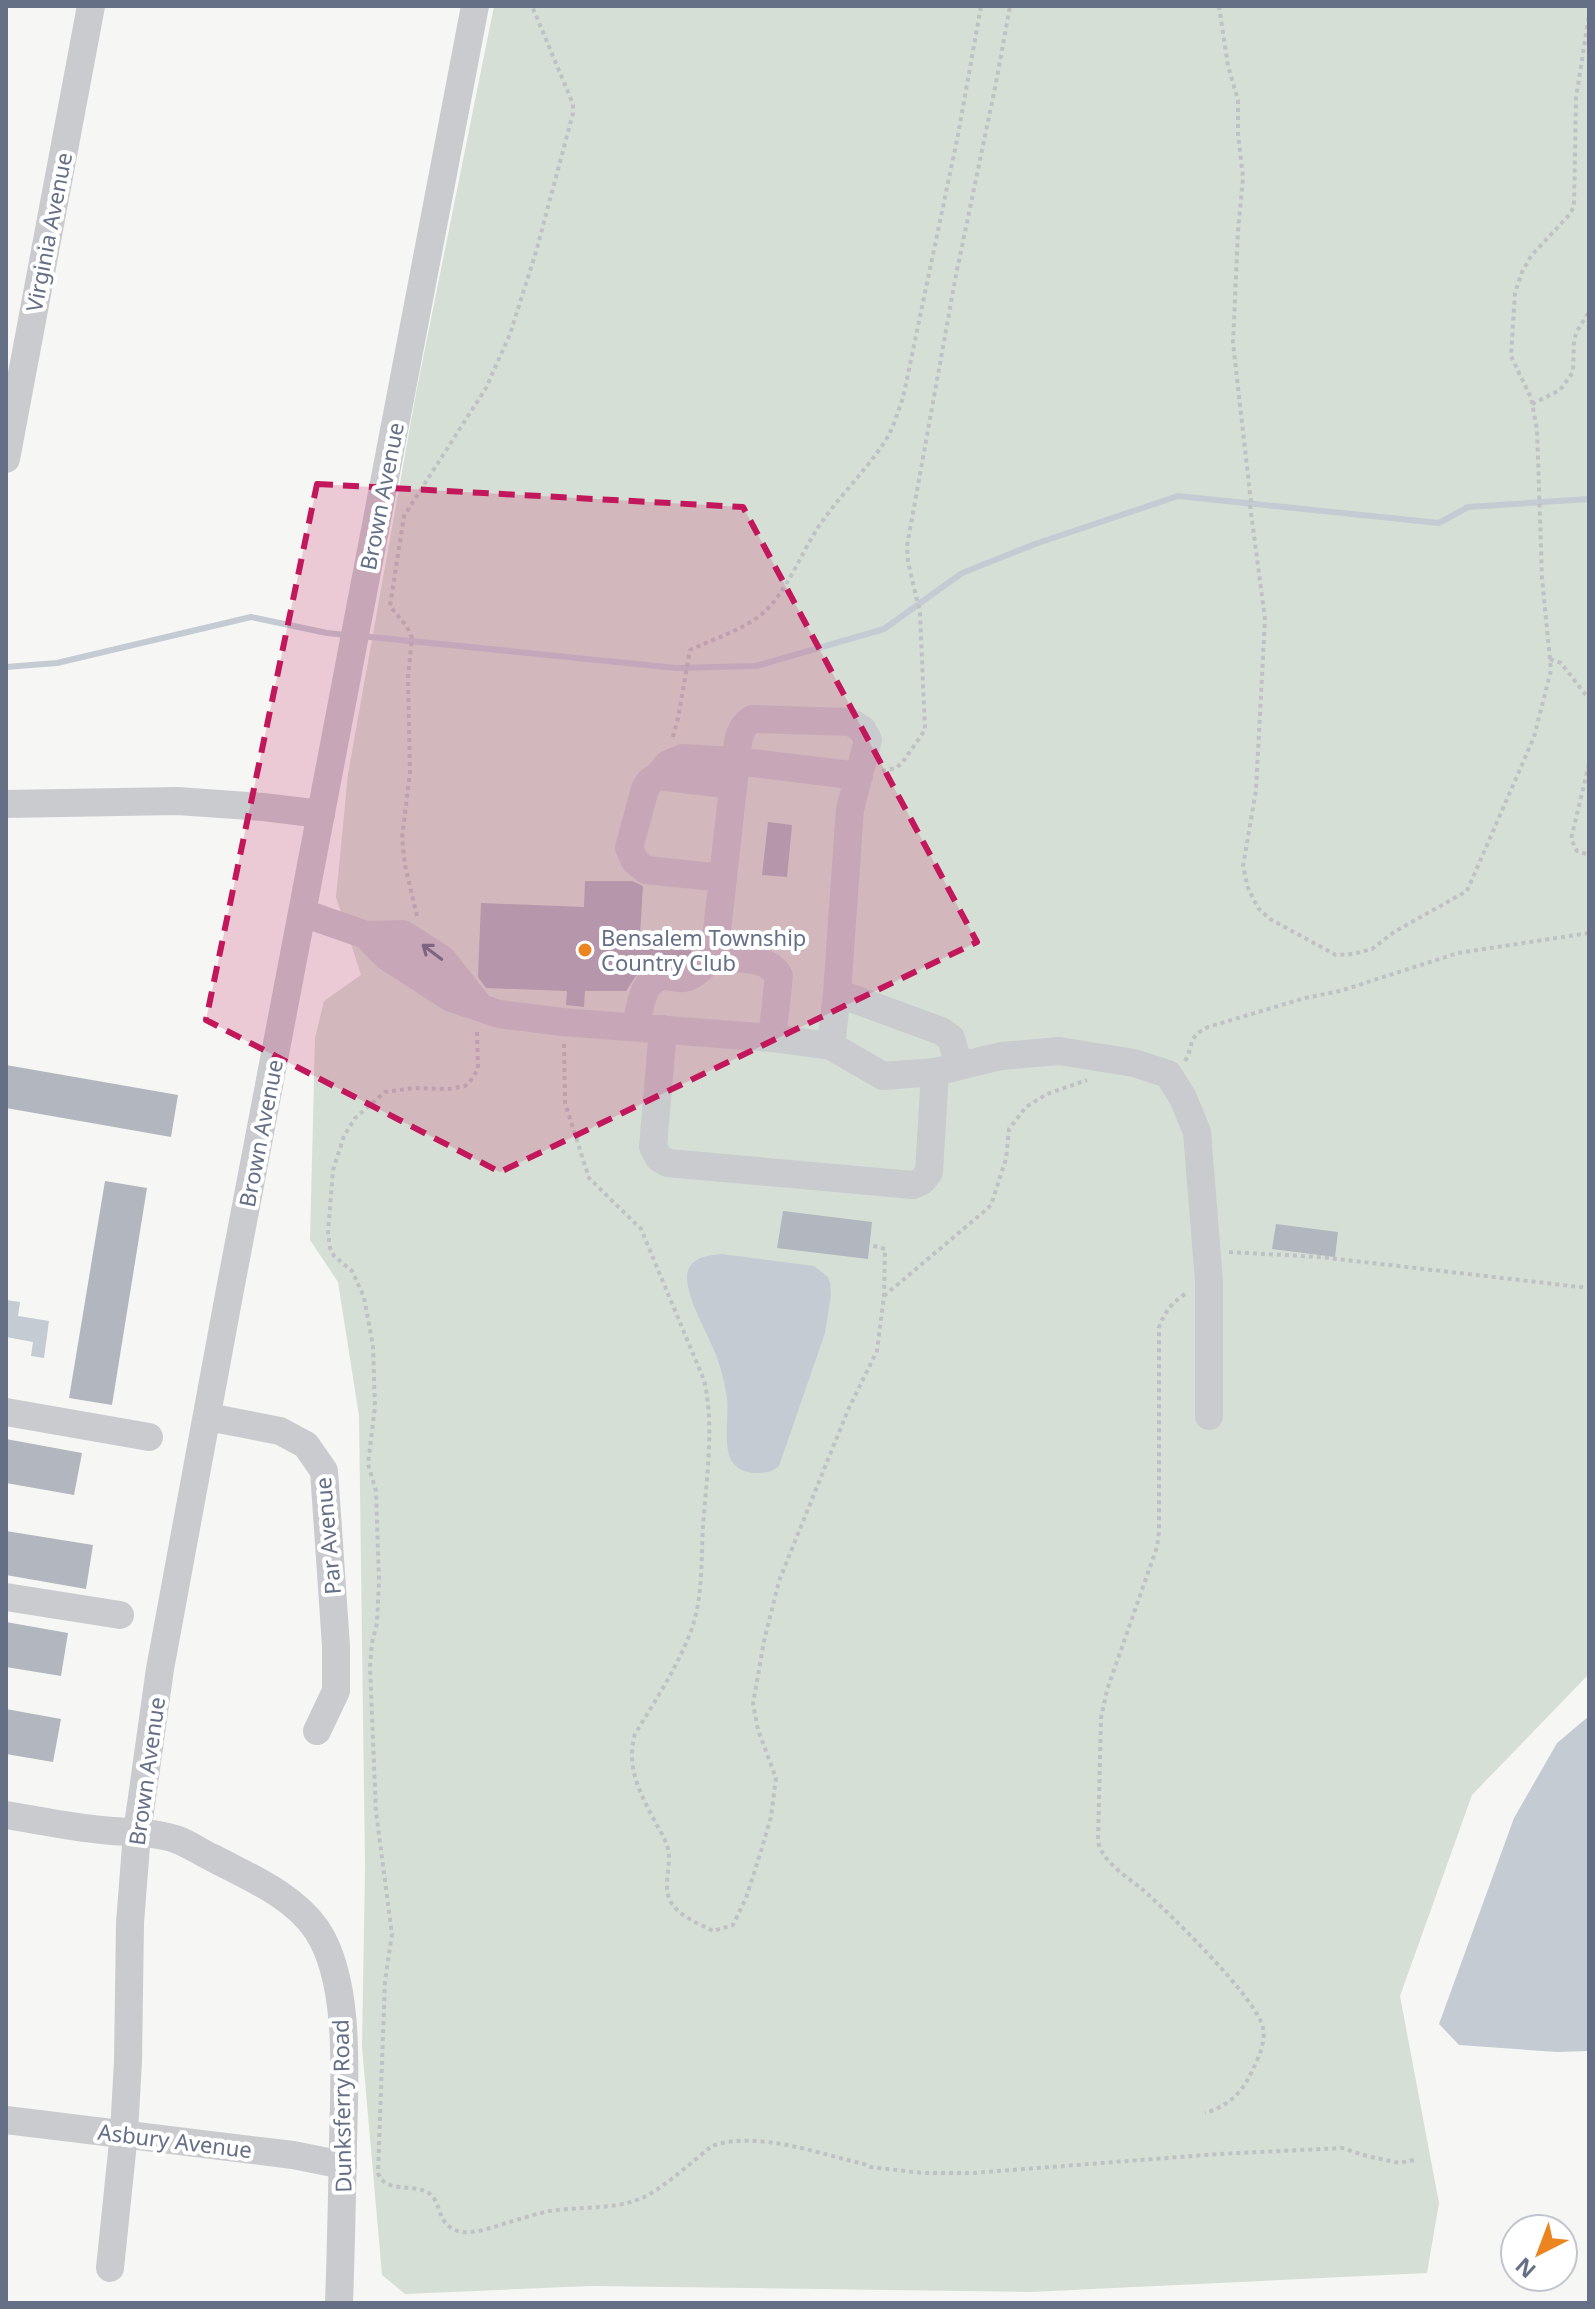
<svg xmlns="http://www.w3.org/2000/svg" width="1595" height="2309" viewBox="0 0 1595 2309" font-family="'Noto Sans',sans-serif">
<rect width="100%" height="100%" fill="#f6f7f4"/>
<path fill="#d6dfd5" d="M494 6H1589V1674L1472 1795 1400 1996 1439 2203 1427 2273 1031 2292 591 2286 405 2294 382 2275 362 2047 365 1867 359 1416 338 1282 310 1240 315 1038 324 1001 361 975 336 897 348 774 416 393Z"/>
<g fill="#c5cbd3">
<path d="M722 1254 814 1266 828 1277 830 1283 831 1295 825 1333 779 1466C772 1472 766 1473 756 1473 715 1472 730 1426 727 1398 725 1384 721 1368 716 1355 710 1337 679 1287 689 1268 696 1256 710 1255 722 1254Z"/>
<path d="M6 1300 20 1302 18 1316 49 1321 44 1358 31 1356 33 1342 6 1337Z"/>
<path d="M1589 1716V2051L1557 2052 1459 2045 1439 2024 1514 1818 1557 1743Z"/>
</g>
<g fill="none" stroke-linecap="round" stroke-linejoin="round">
<g stroke="#c5cbd3" stroke-width="6">
<path d="M361 636 676 668 756 666 884 629 962 573 1035 544 1178 496 1439 523 1468 507 1589 499"/>
<path d="M6 667 57 663 251 617 327 633 346 635"/>
</g>
</g>
<g fill="#b2b6be">
<path d="M768 822 792 825 787 877 762 875Z"/>
<path d="M585 881H632L643 886 640 934 693 936 691 954 681 961 666 959 646 965H639V971L626 991H585L584 1007 566 1005 567 991 486 988 478 977 481 903 584 907Z"/>
<path d="M6 1065 178 1095 171 1137 6 1108Z"/>
<path d="M105 1181 147 1188 112 1405 69 1398Z"/>
<path d="M783 1211 872 1222 868 1259 777 1248Z"/>
<path d="M1276 1224 1338 1232 1335 1257 1272 1249Z"/>
<path d="M6 1439 82 1453 74 1495 6 1483Z"/>
<path d="M6 1531 93 1545 86 1589 6 1575Z"/>
<path d="M6 1622 68 1633 61 1676 6 1667Z"/>
<path d="M6 1709 61 1719 53 1762 6 1754Z"/>
</g>
<g fill="none" stroke-linecap="round" stroke-linejoin="round">
<g stroke="#c0c1c4" stroke-width="4" stroke-dasharray="4 4" stroke-linecap="butt">
<path d="M1219 6 1228 66 1238 100V134L1243 178 1238 231 1233 343 1251 502"/>
<path d="M1532 404 1560 390 1573 372 1574 340 1577 331 1589 312"/>
<path d="M1250 505 1265 619 1256 790 1243 866 1248 888 1258 908 1270 919 1336 955 1353 954 1372 949 1394 932 1467 891 1534 737 1551 670 1542 578 1537 429 1531 398 1511 356 1515 293 1522 272 1531 256 1570 214 1574 206 1576 98 1589 15"/>
<path d="M1550 659 1561 663 1589 699"/>
<path d="M673 737 678 718 690 650C713 639 741 631 762 614 786 594 801 553 819 526 840 495 867 470 887 438 894 426 898 411 903 398L958 135 981 6"/>
<path d="M1589 764 1571 839 1577 851 1589 855"/>
<path d="M882 771 896 768 902 763 925 730 920 613 908 562 907 546 956 275 996 83 1010 6"/>
<path d="M417 916 405 865 402 838 410 772 408 677 412 638 407 627 390 606 404 516 486 388 510 334 536 252 573 113V104L532 6"/>
<path d="M477 1032 478 1069 471 1080 465 1086 449 1089 414 1088 385 1092 355 1118 344 1136 333 1170 328 1233 330 1248 334 1256 352 1271 364 1297 373 1346 375 1407 368 1464 376 1491 379 1581 377 1623 372 1643 370 1666 376 1812 392 1934 385 1981 378 2173C385 2193 412 2184 427 2192 443 2201 435 2221 455 2230 468 2236 491 2228 503 2224 517 2220 531 2215 545 2212 578 2205 617 2212 648 2195 669 2183 693 2161 712 2146 756 2130 820 2154 864 2164L870 2167 923 2173H973L1218 2154 1342 2148 1367 2156 1399 2163 1414 2160"/>
<path d="M564 1044 565 1103 589 1178 641 1229 704 1380C715 1427 706 1479 703 1527 701 1562 703 1598 691 1631 677 1668 655 1701 635 1734 625 1769 642 1797 658 1827 662 1834 666 1841 668 1849 672 1867 661 1887 672 1904 681 1917 700 1924 713 1931L733 1925 746 1898 761 1851 771 1817 776 1778 758 1730 753 1704 764 1641 779 1581 848 1410 877 1351 884 1296 885 1249 870 1245"/>
<path d="M1185 1061C1195 1044 1186 1038 1208 1027L1305 998 1340 991 1458 953 1589 933"/>
<path d="M1229 1252 1320 1257 1589 1288"/>
<path d="M1185 1294C1172 1303 1165 1311 1159 1327V1532L1157 1547 1107 1690 1101 1718 1098 1841C1102 1862 1126 1876 1142 1889 1168 1912 1257 1998 1263 2028 1266 2041 1259 2057 1253 2069 1243 2092 1229 2106 1205 2113"/>
<path d="M884 1296 987 1209 991 1205 1006 1159 1009 1129 1026 1107 1047 1094 1087 1080"/>
</g>
<g stroke="#c9cbcf" stroke-width="28">
<path d="M6 459 91 6"/>
<path d="M658 776 668 764 682 758 736 761 859 776"/>
<path d="M6 804 177 801 263 807 321 814"/>
<path d="M723 878 646 870 635 861 629 848 645 789 650 781 658 776 733 785"/>
<path d="M303 913 366 935 403 934 442 959 479 1006"/>
<path d="M366 935 386 956 451 998 499 1014 563 1022 772 1038 831 1046 883 1076 935 1072 1001 1056 1059 1051 1134 1063 1168 1074 1183 1098 1197 1132 1209 1281V1416"/>
<path d="M714 957 736 761C738 744 737 728 752 719L850 722 862 729 868 740 850 809 837 993 831 1046"/>
<path d="M837 993 941 1031 951 1038 959 1066"/>
<path d="M636 1027C640 1009 641 978 665 976 671 976 677 979 684 978 696 976 704 964 714 957 737 959 767 955 779 976L772 1038"/>
<path d="M663 1029 653 1147 659 1158 668 1163 913 1185 922 1181 929 1172 935 1072"/>
<path d="M6 1412 149 1437"/>
<path d="M208 1417 280 1431 306 1445 324 1471 336 1646V1691L317 1731"/>
<path d="M6 1597 120 1615"/>
<path d="M6 1815C38 1820 70 1827 102 1830 126 1833 152 1831 175 1839 188 1843 200 1852 213 1858 249 1877 293 1895 317 1930 352 1983 344 2083 343 2145 342 2197 341 2250 339 2303"/>
<path d="M6 2120 293 2155 343 2165"/>
<path d="M110 2268 124 2133 128 2061 130 1923 137 1833 160 1669 229 1295 475 6"/>
</g>
</g>
<defs><path id="oneway-shaft" d="M-6 0H5M1.5-3L5.5 0L1.5 3" fill="none" stroke-width="1.6" stroke-linecap="round" stroke-linejoin="round" transform="scale(2)"/></defs>
<use stroke="#6f788d" href="#oneway-shaft" transform="translate(432 952) rotate(-143)"/>
<path fill="#c2185b" fill-opacity="0.2" stroke="#c2185b" stroke-width="6" stroke-dasharray="16 10" stroke-linejoin="round" d="M317 484 743 507 977 942 500 1172 206 1020Z"/>
<circle fill="#ec841f" stroke="#fff" stroke-width="3" cx="585" cy="950" r="8"/>
<g text-anchor="middle" dominant-baseline="central" stroke-width="8" stroke-linejoin="round" paint-order="stroke">
<g font-size="22" fill="#656f86" stroke="#fff">
<text transform="translate(48 232) rotate(-79)">Virginia Avenue</text>
<text transform="translate(381 496) rotate(-79)">Brown Avenue</text>
<text transform="translate(260 1133) rotate(-79)">Brown Avenue</text>
<text transform="translate(327 1536) rotate(-95)">Par Avenue</text>
<text transform="translate(146 1771) rotate(-82)">Brown Avenue</text>
<text transform="translate(341 2106) rotate(-91)">Dunksferry Road</text>
<text transform="translate(175 2140) rotate(7)">Asbury Avenue</text>
</g>
<g font-size="22" fill="#656f86" stroke="#fff" text-anchor="start">
<text x="601" y="937">Bensalem Township<tspan x="601" dy="25">Country Club</tspan></text>
</g>
</g>
<rect width="1595" height="2309" fill="none" stroke="#656f86" stroke-width="16"/>
<g transform="translate(1539 2253) rotate(222)"><circle r="38" fill="#ffffff" stroke="#c1c5cf" stroke-width="2"/>
<path d="M0-6L14 30L0 20L-14 30Z" fill="#ec841f"/>
<text y="-12" font-size="22" font-weight="bold" text-anchor="middle" fill="#656f86">N</text>
</g>
</svg>
